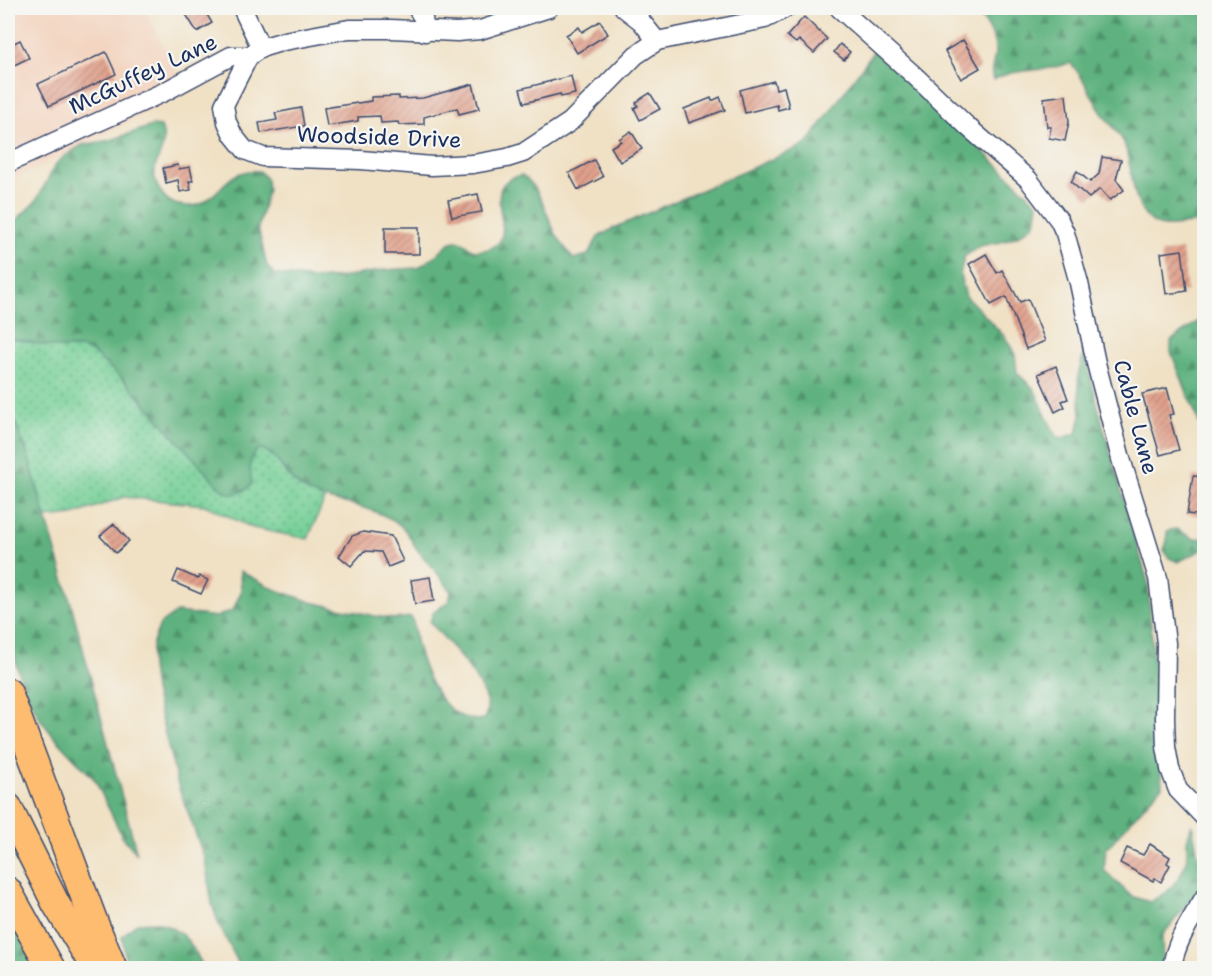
<svg xmlns="http://www.w3.org/2000/svg" width="1212" height="976" viewBox="0 0 1212 976" font-family="'Shantell Sans',sans-serif">
<defs>
<pattern id="grass-dots" width="8" height="8" patternUnits="userSpaceOnUse" patternTransform="scale(1.5)"><rect width="8" height="8" fill="#74cf96"/><path d="M2 2h.1M6 6h.1" fill="none" stroke="#5ea87e" stroke-width="1.8" stroke-linecap="round"/></pattern>
<pattern id="forest-firs" width="22" height="20" patternUnits="userSpaceOnUse" patternTransform="scale(1.5)"><rect width="22" height="20" fill="#5fb27f"/><path d="M5 1l3.5 6h-7zM16 11l3.5 6h-7z" fill="#4e916b"/></pattern>
<pattern id="building-hatch" width="6" height="6" patternUnits="userSpaceOnUse" patternTransform="scale(1.5)"><rect width="6" height="6" fill="#e1a18c"/><path d="M-1 1l2-2M0 6l6-6M5 7l2-2" fill="none" stroke="#b68476"/></pattern>
</defs>
<rect width="100%" height="100%" fill="#f6f6f2"/>
<filter id="ink" filterUnits="userSpaceOnUse"><feTurbulence type="fractalNoise" baseFrequency=".0167" numOctaves="2"/><feDisplacementMap in="SourceGraphic" scale="12" xChannelSelector="R" yChannelSelector="G"/><feConvolveMatrix kernelMatrix="1 2 1 2 8 2 1 2 1" color-interpolation-filters="sRGB"/></filter>
<filter id="wash" filterUnits="userSpaceOnUse"><feTurbulence type="fractalNoise" baseFrequency=".008" numOctaves="4" result="noise"/><feDisplacementMap in="SourceGraphic" scale="24" xChannelSelector="R" yChannelSelector="G"/><feGaussianBlur stdDeviation="1.35" result="paint"/><feColorMatrix in="noise" values="0 0 0 0 0 0 0 0 0 0 0 0 0 0 0 0 0 1.4 0 .05"/><feComposite in="paint" operator="in"/></filter>
<g filter="url(#wash)">
<rect width="100%" height="100%" fill="#f0e1c5"/>
<path fill="#f3d4bf" d="M8 8H144L187 92 8 182Z"/>
<path fill="url(#grass-dots)" stroke="#487f7a" stroke-width="1.5" d="M8 338 61 348H82L92 352 125 381 158 418 249 464 252 455 260 448C278 454 281 470 294 482 303 490 314 495 325 498L308 539 253 528 205 505 124 497 73 515 46 518 26 449 8 406Z"/>
<g fill="url(#forest-firs)" stroke="#3d706e" stroke-width="1.5">
<path d="M973 8H1204V221C1190 223 1168 230 1154 223 1131 212 1133 165 1124 143 1119 132 1109 123 1102 113 1091 97 1084 76 1070 63 1063 65 1057 67 1050 68 1029 72 1013 69 993 80 989 67 995 64 995 51 995 35 984 19 973 8Z"/>
<path d="M876 48 1038 204 1035 223 1020 235 1001 242 980 246 964 257 960 275 966 296 1005 337 1015 354 1017 373 1034 389 1050 424 1059 439 1077 433 1081 415 1078 376 1084 352 1104 430 1148 583 1162 786 1106 849 1104 870 1131 896 1150 902 1167 892 1179 878 1187 860V841L1192 823 1203 884 1162 936 1163 968H241L219 925 212 904 205 860 177 782 154 690 151 667 152 645 160 624 177 612 216 617 233 610 241 592 240 571 274 589 311 602 375 616 394 619 411 617C416 627 414 635 417 645 424 675 446 726 484 719 485 716 487 713 487 710 489 686 446 640 430 622L433 613 449 601 451 592C442 577 431 566 420 553 414 546 410 536 404 529 395 519 377 512 364 508 344 501 321 501 303 489 285 478 280 455 260 448 247 459 250 468 252 484L245 490 236 494 226 492 217 485 125 381 92 352 82 348H61L8 338V228L36 201 56 164 65 156 82 145 111 140 152 126 161 127C172 153 142 165 161 192 166 200 171 204 179 205 219 214 219 166 259 171L266 178 268 189 258 228 267 266 274 274 313 279 345 277 384 270 418 268 434 257 449 243 459 240 475 251C537 248 467 185 522 175 541 188 546 215 556 234 561 243 568 251 573 259L588 255 598 237 614 228 807 144Z"/>
<path d="M1204 317V435L1171 352V341Z"/>
<path d="M8 406 26 449 69 596 137 854 122 836 95 780 54 737 41 720 23 687 8 636Z"/>
<path d="M1176 529 1194 539 1204 538V549L1178 562 1169 558 1164 550 1167 541V531Z"/>
<path d="M8 913 34 968H8Z"/>
<path d="M157 922C187 932 190 942 204 968H130L125 958 122 936 137 923Z"/>
</g>
<g id="blocks">
<g fill="url(#building-hatch)">
<path d="M182 8H203L212 23 197 32Z"/>
<path d="M804 17 827 39 814 53 799 40 796 43 787 36Z"/>
<path d="M600 21 608 34 577 53 566 35 579 27 582 32Z"/>
<path d="M20 40 29 58 8 68V46Z"/>
<path d="M963 40 980 68 961 79 945 51Z"/>
<path d="M840 44 850 52 844 60 834 52Z"/>
<path d="M106 52 116 74 49 106 38 84Z"/>
<path d="M571 76 575 94 561 97 560 94 524 103 520 89Z"/>
<path d="M774 81 776 89 784 87 789 107 778 110 777 105 745 113 740 90Z"/>
<path d="M473 84 479 109 459 114 457 108 424 117V124L399 125 398 122 381 123 380 116 358 117V121L327 126 324 108 371 101V97L399 96V99L423 98Z"/>
<path d="M650 93 660 109 640 120 634 108 638 106 636 103 642 98Z"/>
<path d="M1066 95 1069 122 1065 141 1049 138 1051 127H1047L1044 98Z"/>
<path d="M720 97 725 110 689 123 684 109 711 98 712 101Z"/>
<path d="M301 108 304 126 261 133 259 123 277 120 275 113Z"/>
<path d="M631 131 642 149 620 162 611 147 621 141 619 139Z"/>
<path d="M1102 157 1121 160 1116 179 1124 190 1110 200 1100 189 1089 198 1071 182 1077 171 1090 182 1099 174Z"/>
<path d="M594 160 603 177 578 190 569 173Z"/>
<path d="M178 165 179 169 190 167 193 181H189L191 190 180 192 178 180 166 183 163 168Z"/>
<path d="M478 194 482 212 452 217 448 200Z"/>
<rect x="385" y="227" width="34" height="27"/>
<path d="M1182 250 1187 291 1166 294 1161 253Z"/>
<path d="M986 254 997 273 1002 270 1020 302 1028 299 1045 341 1026 349 1006 297 991 305 969 264Z"/>
<path d="M1056 366 1068 399 1062 401 1065 407 1055 412 1038 374Z"/>
<path d="M1167 388 1174 414 1169 415 1179 450 1160 455 1142 394Z"/>
<path d="M1193 476 1204 477V516L1187 514Z"/>
<path d="M114 524 129 541 116 553 100 536Z"/>
<path d="M363 532 391 536 403 561 388 567 381 552 364 551 351 566 339 556 352 536Z"/>
<path d="M178 570 198 579 199 576 208 580 201 594 173 582Z"/>
<path d="M430 577 434 601 415 604 411 580Z"/>
<path d="M1150 844 1170 857 1167 863 1170 865 1161 882 1155 878 1153 881 1120 863 1127 848 1143 855Z"/>
</g>
</g>
</g>
<g filter="url(#ink)">
<use href="#blocks" fill-opacity="0" stroke="#3b4a6d" stroke-width="1.5"/>
<g fill="none" stroke-linecap="round" stroke-linejoin="round">
<defs>
<g id="minor">
<path d="M242 8 261 48"/>
<path d="M417 8 423 18 425 32"/>
<path d="M624 8 641 21 657 41"/>
<path d="M839 8 916 77 968 127 1028 179 1059 220 1065 233 1079 283 1096 363 1121 459 1158 578 1166 643 1165 718 1166 747 1170 769 1178 790 1204 817"/>
<path d="M249 56 224 105 227 122 233 135 245 150 263 157 361 160 432 166 473 164 507 158 523 153 570 122 636 55 657 41 765 19 786 8"/>
<path d="M8 163 164 92 231 56H249L261 48 284 41 349 29H391L457 32 480 30 549 8"/>
<path d="M1172 968C1175 942 1191 920 1204 898"/>
</g>
<g id="highway">
<path d="M8 692 94 922 113 968"/>
<path d="M8 807 56 904 95 968"/>
<path d="M8 891 51 968"/>
</g>
</defs>
<use href="#minor" stroke="#3b4a6d" stroke-width="21"/>
<use href="#highway" stroke="#3b4a6d" stroke-width="30"/>
<use href="#minor" stroke="#fff" stroke-width="18"/>
<use href="#highway" stroke="#fdbc70" stroke-width="27"/>
</g>
</g>
<g text-anchor="middle" dominant-baseline="central" stroke-width="4.5" stroke-linejoin="round" paint-order="stroke">
<g font-size="22" fill="#1b2f5e" stroke="#f6f6f2">
<text transform="translate(143 74) rotate(-25)">McGuffey Lane</text>
<text transform="translate(379 137) rotate(2)">Woodside Drive</text>
<text transform="translate(1136 417) rotate(75)">Cable Lane</text>
</g>
</g>
<rect width="1212" height="976" fill="none" stroke="#f6f6f2" stroke-width="30"/>
</svg>
